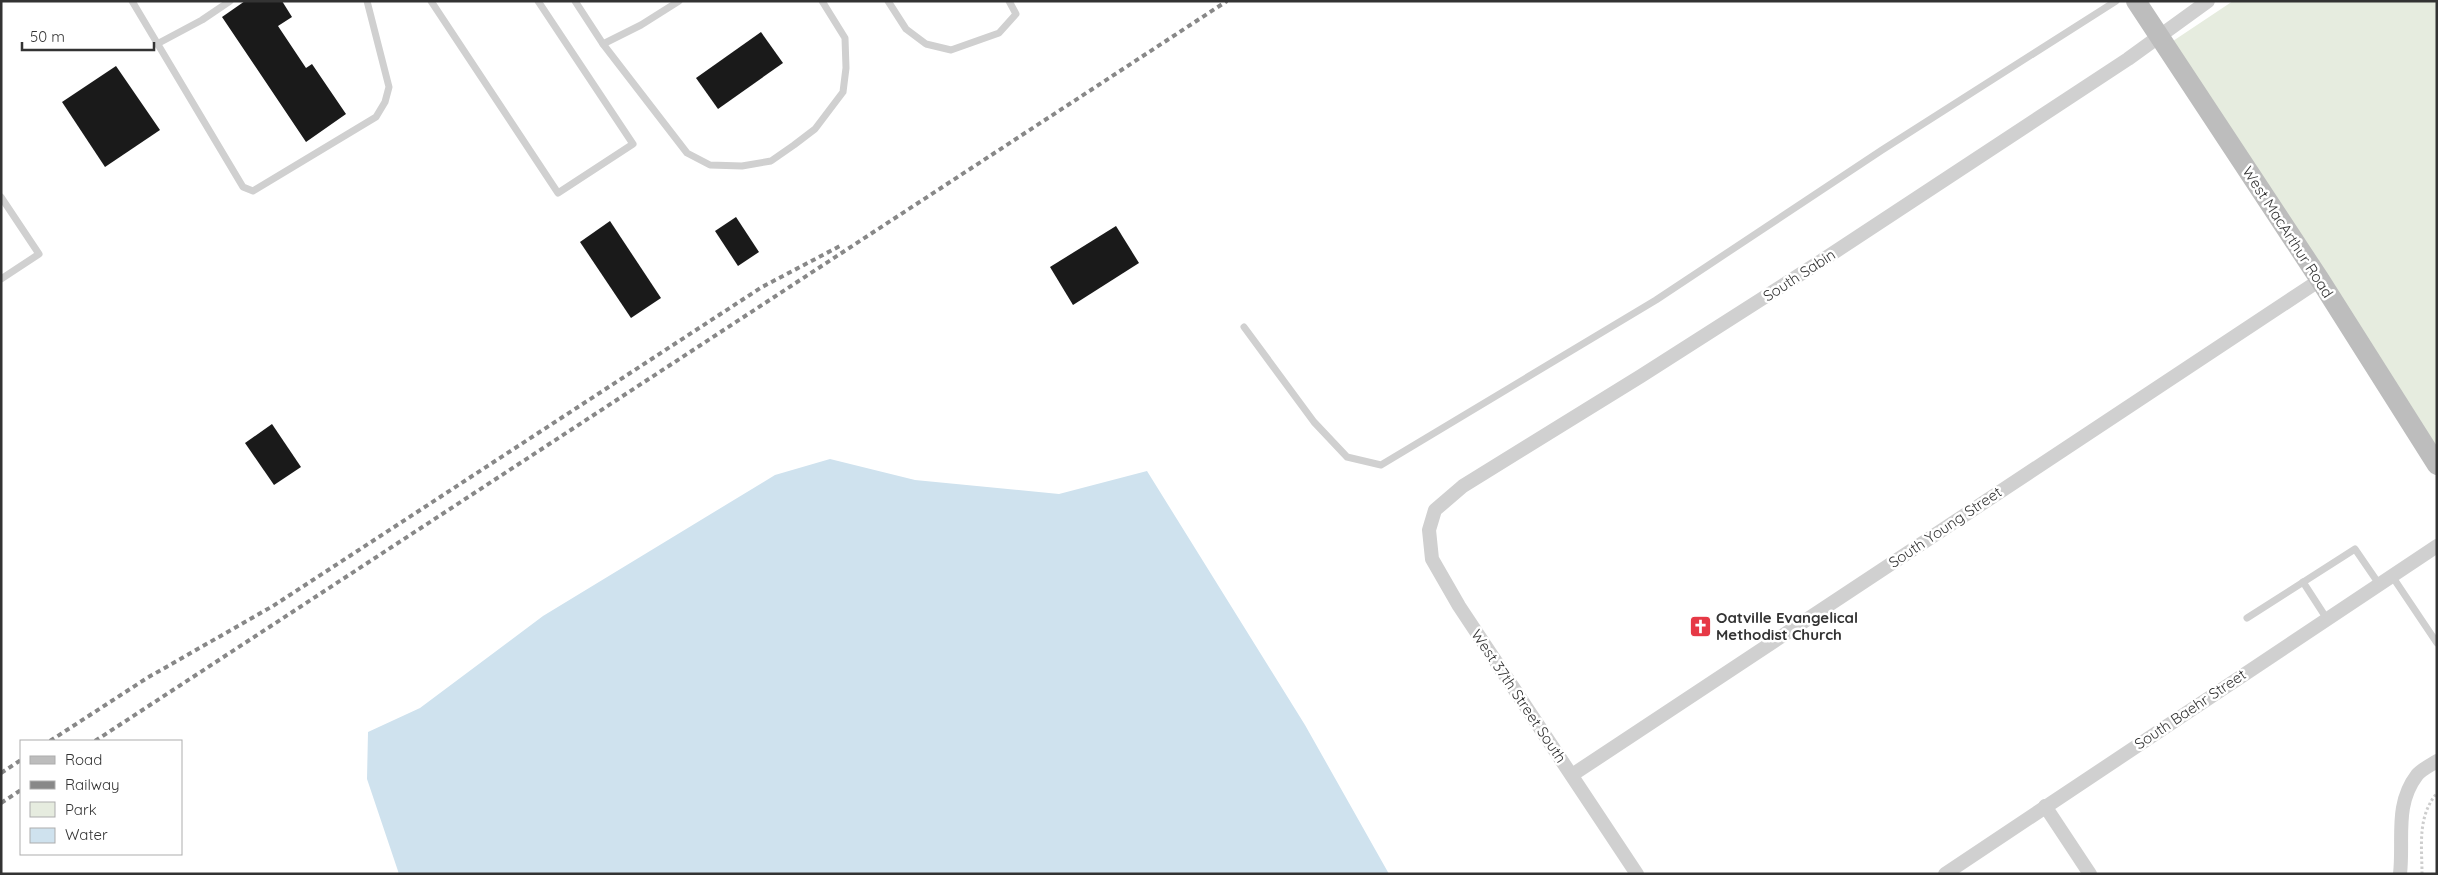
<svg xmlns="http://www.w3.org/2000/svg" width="2438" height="875" viewBox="0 0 2438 875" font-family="Quicksand,sans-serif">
<rect width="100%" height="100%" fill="#fff"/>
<path fill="#e6ecdf" d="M2233 1H2437V448L2167 45Z"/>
<path fill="#cfe2ee" d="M830 459 915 480 1059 494 1147 471 1305 725 1389 874H399L367 779 368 732 420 708 543 616 775 475Z"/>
<g fill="#1a1a1a">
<path d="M245 1H282L292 17 278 26 306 68 312 64 346 114 306 142 222 17Z"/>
<path d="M761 32 783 63 718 109 696 78Z"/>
<path d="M116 66 160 130 105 167 62 102Z"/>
<path d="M736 217 759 252 738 266 715 231Z"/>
<path d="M610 221 661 298 631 318 580 242Z"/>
<path d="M1116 226 1139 263 1073 305 1050 267Z"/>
<path d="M272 424 301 467 274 485 245 443Z"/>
</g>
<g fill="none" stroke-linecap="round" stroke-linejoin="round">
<path stroke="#cdcdcd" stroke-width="3" stroke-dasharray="2.5 2.5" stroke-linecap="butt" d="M2422 874C2422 845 2417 817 2437 793"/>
<g stroke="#d0d0d0" stroke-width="7">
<path d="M132 1 243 187 253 191 376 117 385 102 389 87 367 1"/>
<path d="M431 1 558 193 633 144 538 1"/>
<path d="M575 1 603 44 687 153 710 165 742 166 771 161 794 145 815 129 843 92 846 68 845 38 822 1"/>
<path d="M888 1 906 29 926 44 951 50 999 33 1016 14 1009 1"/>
<path d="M157 44 202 20 230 1"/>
<path d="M603 44 641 25 679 1"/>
<path d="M1 197 39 254 1 279"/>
<path d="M1244 327 1314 422 1347 457 1381 465 1656 300 1882 150 2116 1"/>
<path d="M2392 576 2437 643"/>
<path d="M2303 582 2327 619"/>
<path d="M2247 618 2355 549 2379 584"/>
</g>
<g stroke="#d0d0d0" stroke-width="14">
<path d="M1572 775 2320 280"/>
<path d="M2045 806 2090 874"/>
<path d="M1637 874 1459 606 1432 559 1429 530 1435 510 1463 486 1641 376 1818 263 2128 59 2208 1"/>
<path d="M1945 874 2437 546"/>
<path d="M2400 874C2404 839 2394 805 2417 775 2422 769 2431 765 2437 761"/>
</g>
<path stroke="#bdbdbd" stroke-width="20" d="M2136 1 2320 280 2437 465"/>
<g stroke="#888" stroke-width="4" stroke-dasharray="5 4" stroke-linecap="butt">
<path d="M50 741 147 678 273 606 762 287 840 246"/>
<path d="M95 741 1227 1"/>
<path d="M1 773 21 760"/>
<path d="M1 803 21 790"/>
</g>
</g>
<defs>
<symbol id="church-square" viewBox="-11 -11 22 22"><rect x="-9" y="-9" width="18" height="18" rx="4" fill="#e63946" stroke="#fff"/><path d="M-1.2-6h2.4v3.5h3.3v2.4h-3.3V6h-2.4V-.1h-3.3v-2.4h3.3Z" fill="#fff"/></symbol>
</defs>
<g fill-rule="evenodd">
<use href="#church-square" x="1688" y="614" width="25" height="25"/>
</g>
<g text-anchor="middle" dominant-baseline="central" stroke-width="5" stroke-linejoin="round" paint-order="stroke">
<g font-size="15" fill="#333" stroke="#fff">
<text transform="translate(2288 232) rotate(57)">West MacArthur Road</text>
<text transform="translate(1799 275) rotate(-33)">South Sabin</text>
<text transform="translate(1945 527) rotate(-34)">South Young Street</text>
<text transform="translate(1519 696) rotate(56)">West 37th Street South</text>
<text transform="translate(2190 709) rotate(-34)">South Baehr Street</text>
</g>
<g font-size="15" font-weight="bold" fill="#333" stroke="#fff" text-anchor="start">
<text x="1716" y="617">Oatville Evangelical<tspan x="1716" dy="17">Methodist Church</tspan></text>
</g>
</g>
<rect width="2438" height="875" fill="none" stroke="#333333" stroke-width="5"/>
<rect x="20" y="740" width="162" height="115" fill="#ffffff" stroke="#adadad"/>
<rect x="30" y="756" width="25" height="8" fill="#bdbdbd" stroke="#adadad"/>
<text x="65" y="765" font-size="15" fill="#333333">Road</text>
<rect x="30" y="781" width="25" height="8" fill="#888888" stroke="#adadad"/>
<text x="65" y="790" font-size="15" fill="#333333">Railway</text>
<rect x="30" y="802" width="25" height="15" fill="#e6ecdf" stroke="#adadad"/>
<text x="65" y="815" font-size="15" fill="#333333">Park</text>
<rect x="30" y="828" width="25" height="15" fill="#cfe2ee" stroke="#adadad"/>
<text x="65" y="840" font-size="15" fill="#333333">Water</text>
<path d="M22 42v8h132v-8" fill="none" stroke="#333333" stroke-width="2.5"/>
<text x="30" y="42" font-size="15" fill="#333333" stroke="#ffffff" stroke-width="4" paint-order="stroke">50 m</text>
</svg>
